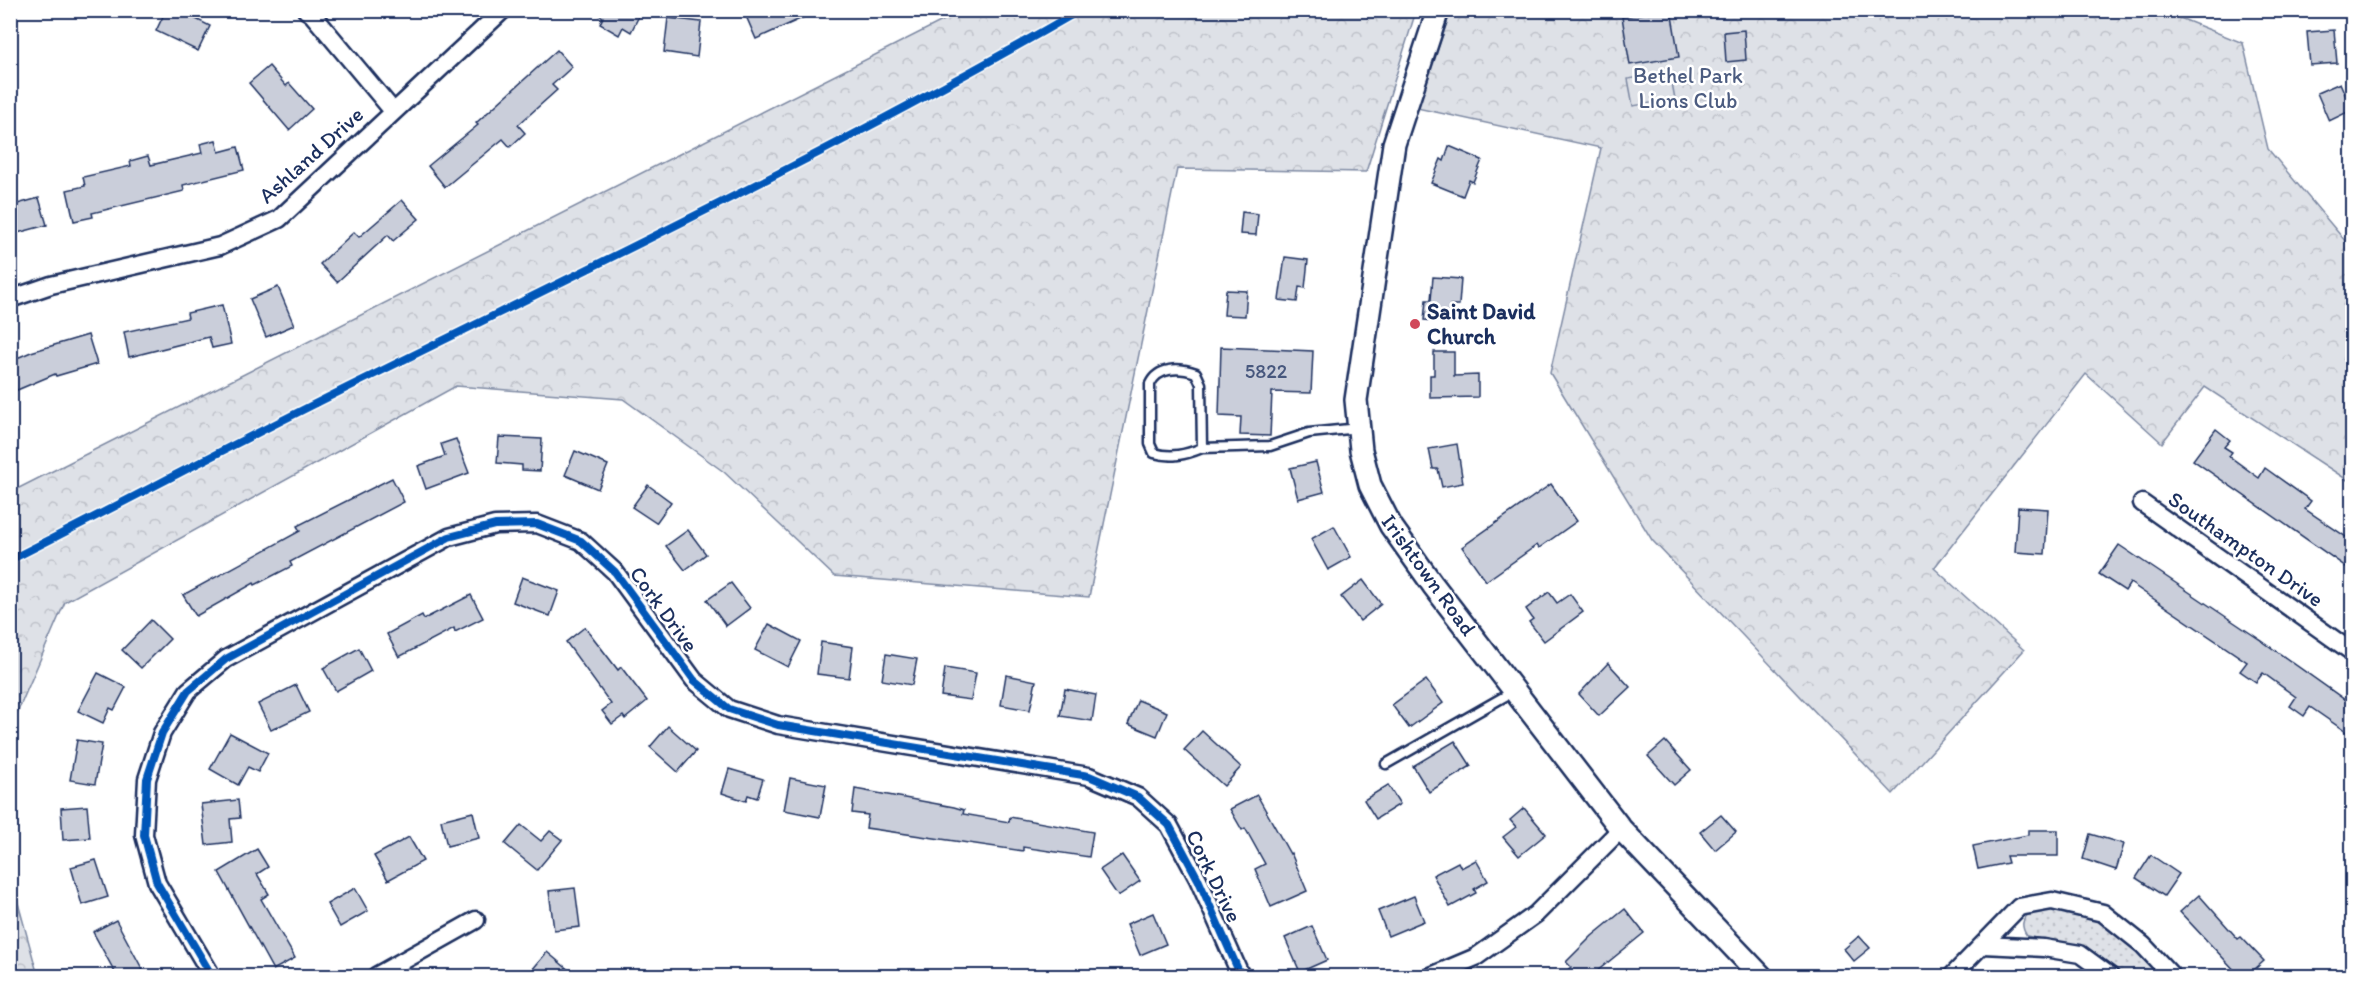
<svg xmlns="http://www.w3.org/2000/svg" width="2363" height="987" viewBox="0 0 2363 987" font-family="Itim,sans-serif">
<defs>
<pattern id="grass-dots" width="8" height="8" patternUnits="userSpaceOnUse" patternTransform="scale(1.5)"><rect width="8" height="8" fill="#dee1e7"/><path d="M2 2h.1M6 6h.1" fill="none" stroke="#bec1c9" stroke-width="1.8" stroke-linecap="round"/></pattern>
<pattern id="forest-crowns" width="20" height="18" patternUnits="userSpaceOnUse" patternTransform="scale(1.5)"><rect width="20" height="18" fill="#dee1e7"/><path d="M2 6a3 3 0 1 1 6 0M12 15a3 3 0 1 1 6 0" fill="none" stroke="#bec1c9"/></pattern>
</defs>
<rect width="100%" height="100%" fill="#fff"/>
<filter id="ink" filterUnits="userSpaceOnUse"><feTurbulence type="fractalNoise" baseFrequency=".0167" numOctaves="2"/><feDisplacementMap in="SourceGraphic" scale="12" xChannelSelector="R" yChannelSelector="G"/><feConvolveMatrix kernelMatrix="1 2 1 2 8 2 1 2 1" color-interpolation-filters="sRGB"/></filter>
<g filter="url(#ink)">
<path fill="url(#grass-dots)" stroke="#7c88a2" stroke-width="1.5" d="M2035 910C2101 909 2120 932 2163 976H2123L2101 958 2084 949 2027 936C2019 924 2023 916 2035 910Z"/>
<g fill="url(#forest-crowns)" stroke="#7c88a2" stroke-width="1.5">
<path d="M2160 10 2243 43 2268 149 2352 249V483L2205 387 2162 443 2086 374 1934 568 2024 650 1893 794 1652 540 1550 373 1601 148 1417 108 1451 11Z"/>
<path d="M962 11H1416L1366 172 1177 169 1089 597 834 576 724 472 623 399 456 386 65 602 15 718V892L38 976H11V492Z"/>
</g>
<path fill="#dee1e7" stroke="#7c88a2" stroke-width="1.5" d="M1670 72 1675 99 1633 106 1628 79Z"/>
<g fill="#caceda" stroke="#1b2f5e" stroke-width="1.5">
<path d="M166 10H178L210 26 198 51 156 31Z"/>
<path d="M590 10H642L631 32 623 27 619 35 600 24 603 17Z"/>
<path d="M758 10H820L756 39 746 16Z"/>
<path d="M1664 10H1671L1679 57 1630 65 1622 17Z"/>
<path d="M668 18 701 22 697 57 664 52Z"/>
<path d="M1744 30 1746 60 1726 62 1724 32Z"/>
<path d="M2334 30 2337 63 2310 65 2307 32Z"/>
<path d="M557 50 572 67 552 85 557 90 518 125 525 133 510 147 503 139 445 187 428 166 478 125 476 123Z"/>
<path d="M269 66 286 86 289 83 312 109 289 130 249 83Z"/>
<path d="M2340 83 2352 110 2329 121 2317 93Z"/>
<path d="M216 140 219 152 238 147 244 170 183 185 184 191 92 213 93 217 74 221 67 190 85 186 83 177 131 166 130 161 148 156 151 165 202 153 200 144Z"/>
<path d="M1449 146 1482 160 1473 182 1469 180 1463 196 1431 183 1441 159 1444 161Z"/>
<path d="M39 198 47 225 10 235V206Z"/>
<path d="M402 200 419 219 393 241 388 235 337 282 320 264 354 232 359 237Z"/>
<path d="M1242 212 1258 214 1256 235 1240 234Z"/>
<path d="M1285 257 1308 260 1305 288 1299 287 1297 302 1279 300Z"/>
<path d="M1433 277 1461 279 1459 305H1450L1449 322 1424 320 1426 300H1431Z"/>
<path d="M278 287 294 325 266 337 250 299Z"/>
<path d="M1226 290 1247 291 1245 316 1224 315Z"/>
<path d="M222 305 231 344 212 348 209 337 129 357 124 332 188 318 187 313Z"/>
<path d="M88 335 97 364 56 376 55 374 10 393V361L31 352Z"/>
<path d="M1221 347 1313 351 1311 393 1272 392 1270 436 1240 435 1241 417 1219 416Z"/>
<path d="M1434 352H1454V376L1478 375V397L1430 398V375H1434Z"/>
<path d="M2216 429 2230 440 2224 447 2232 452 2229 456 2259 478 2265 468 2311 501 2305 509 2352 541V571L2193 460Z"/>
<path d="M499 437 542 439 540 471 522 470V465L497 463Z"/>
<path d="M456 439 469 473 426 489 418 466 445 456 441 444Z"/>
<path d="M1457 444 1463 483 1442 487 1438 469H1433L1429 449Z"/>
<path d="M575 451 608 465 598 489 565 475Z"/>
<path d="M1316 462 1324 492 1298 499 1290 468Z"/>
<path d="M392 478 404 502 290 562 292 566 255 585 254 583 196 616 183 595 300 531 297 526Z"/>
<path d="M1551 484 1577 521 1539 548 1537 545 1486 581 1462 547Z"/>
<path d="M648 485 671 502 656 523 632 507Z"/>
<path d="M2018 507 2048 509 2045 554 2015 552Z"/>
<path d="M1334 526 1351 557 1328 570 1311 539Z"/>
<path d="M688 530 706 554 685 570 666 546Z"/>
<path d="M2119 545 2262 641 2352 705V736L2310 707 2304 716 2290 706 2296 697 2263 673 2256 682 2240 671 2247 662 2130 583 2125 591 2099 574Z"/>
<path d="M522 577 559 591 550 616 513 602Z"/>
<path d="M1363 580 1381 604 1360 621 1341 597Z"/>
<path d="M731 583 750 608 726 626 707 600Z"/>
<path d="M1549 592 1557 603 1570 594 1583 612 1544 641 1529 622 1533 619 1526 609Z"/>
<path d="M471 595 483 618 455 632 454 628 399 657 387 634 422 615 424 619Z"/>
<path d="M151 620 170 639 141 668 122 650Z"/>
<path d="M769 624 801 641 788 667 755 650Z"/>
<path d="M585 627 618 670 621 667 647 701 625 719 623 716 612 724 602 711 611 704 566 642Z"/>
<path d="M821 642 853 647 849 678 817 674Z"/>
<path d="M359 648 371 671 336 691 323 668Z"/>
<path d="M886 654 917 659 912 685 882 680Z"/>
<path d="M1608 663 1630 687 1599 716 1579 694Z"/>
<path d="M945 668 976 673 971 700 941 696Z"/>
<path d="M98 673 126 687 114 710 110 708 103 723 78 711Z"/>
<path d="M1006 675 1036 681 1030 710 1001 705Z"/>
<path d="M1426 680 1443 703 1409 728 1392 705Z"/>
<path d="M296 685 309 712 271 730 258 704Z"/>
<path d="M1065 689 1096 695 1092 721 1060 716Z"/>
<path d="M1138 700 1167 712 1157 736 1128 724Z"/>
<path d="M668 726 696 751 678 772 650 747Z"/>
<path d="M1202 731 1241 767 1224 786 1184 750Z"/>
<path d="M230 733 268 753 258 772 248 767 238 785 210 769Z"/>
<path d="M77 740 102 744 95 784 70 780Z"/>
<path d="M1455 741 1471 766 1429 792 1413 766Z"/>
<path d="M1665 741 1691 770 1674 785 1648 756Z"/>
<path d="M729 769 763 779 757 798 748 795 746 801 722 793Z"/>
<path d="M790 778 826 785 820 817 784 810Z"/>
<path d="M1388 785 1400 804 1376 819 1364 800Z"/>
<path d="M855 789 954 807 964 810 963 814 1009 822 1010 817 1093 832 1089 857 1023 847V851L866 828 868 815 852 813Z"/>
<path d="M1257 795 1290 854 1291 853 1307 891 1271 907 1255 869 1265 864 1245 828 1242 830 1230 809Z"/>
<path d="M238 800 240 818 230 819 232 842 206 845 201 804Z"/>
<path d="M87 806 90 838 63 840 61 808Z"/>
<path d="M1524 808 1546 834 1519 856 1503 837 1516 827 1510 820Z"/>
<path d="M473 812 479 838 447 846 441 820Z"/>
<path d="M1721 815 1736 832 1715 850 1700 832Z"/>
<path d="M521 825 541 841 550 831 562 840 537 870 505 844Z"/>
<path d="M2028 830H2058V856H2006L2008 863 1978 869 1973 846 2028 835Z"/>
<path d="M2090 834 2124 844 2116 870 2083 859Z"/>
<path d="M409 837 423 861 388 880 374 856Z"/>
<path d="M257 849 268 867 257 874 269 894 261 899 295 958 273 970 219 872Z"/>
<path d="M1122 855 1140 881 1118 896 1100 870Z"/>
<path d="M2151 855 2179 874 2164 896 2136 878Z"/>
<path d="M96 860 108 897 82 905 71 867Z"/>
<path d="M1476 860 1488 881 1474 889 1476 893 1450 907 1433 875 1458 862 1461 868Z"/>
<path d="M355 888 368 911 340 927 327 904Z"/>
<path d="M575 888 580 927 554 930 549 891Z"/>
<path d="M2199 895 2238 939 2241 937 2264 961 2247 976H2240L2180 912Z"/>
<path d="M1414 896 1424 921 1388 936 1378 911Z"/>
<path d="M1625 909 1644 933 1591 976H1561L1571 967 1566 962 1592 936Z"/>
<path d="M1153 913 1166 944 1140 955 1127 924Z"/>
<path d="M116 920 146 976H117L93 932Z"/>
<path d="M1312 926 1327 960 1300 972 1285 938Z"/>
<path d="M1859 936 1870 948 1854 961 1844 949Z"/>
<path d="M547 952 576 976H527Z"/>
</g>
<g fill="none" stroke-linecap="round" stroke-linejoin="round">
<defs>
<g id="service">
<path d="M1202 448C1185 455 1171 458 1154 453L1150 444V384C1158 367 1179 367 1196 373L1201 384 1202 448 1270 446 1309 433 1359 428"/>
<path d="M1386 764 1514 691"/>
</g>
<g id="minor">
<path d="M306 10 312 14 393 111"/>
<path d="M10 299 51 285 220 246 279 219 503 10"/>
<path d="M2142 503 2352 652"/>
<path d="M1983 945 2044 948 2080 954 2110 976"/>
<path d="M212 976 157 883 144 835 147 779 162 733 188 691 226 659 449 537 495 525 537 524 581 541 615 572 694 680 729 709 778 725 1089 776 1138 797 1169 825 1198 879 1241 976"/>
<path d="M376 976 476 920"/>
<path d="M1431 976 1476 957 1536 914 1621 829"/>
<path d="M1952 976 2019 907 2052 901 2103 913 2143 945 2172 976"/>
</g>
<path id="tertiary" d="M1438 10 1394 144 1356 400 1361 450 1370 485 1391 526 1433 585 1621 829 1761 976"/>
</defs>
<use href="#service" stroke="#1b2f5e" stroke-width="13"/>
<use href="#minor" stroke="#1b2f5e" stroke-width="21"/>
<use href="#tertiary" stroke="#1b2f5e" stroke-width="26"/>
<use href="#service" stroke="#fff" stroke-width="8"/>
<use href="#minor" stroke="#fff" stroke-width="16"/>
<use href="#tertiary" stroke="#fff" stroke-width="21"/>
<defs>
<g id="cycleway">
<path d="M10 560C131 499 250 435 371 376 609 258 849 144 1080 10"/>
<path d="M212 976 157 883 144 835 147 779 162 733 188 691 226 659 449 537 495 525 537 524 581 541 615 572 694 680 729 709 778 725 1089 776 1138 797 1169 825 1198 879 1241 976"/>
</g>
</defs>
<use href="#cycleway" stroke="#fff" stroke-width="11"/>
<use href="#cycleway" stroke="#0057b8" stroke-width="8"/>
</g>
</g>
<circle fill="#d1495b" stroke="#fff" stroke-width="2" cx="1415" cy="324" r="6"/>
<g text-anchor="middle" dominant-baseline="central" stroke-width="5" stroke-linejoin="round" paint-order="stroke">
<g font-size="20" fill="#47577d">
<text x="1266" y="371">5822</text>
</g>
<g font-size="22" fill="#4c5c80" stroke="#fff">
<text x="1688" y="75">Bethel Park<tspan x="1688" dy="25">Lions Club</tspan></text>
</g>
<g font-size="22" fill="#1b2f5e" stroke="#fff">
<text transform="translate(311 155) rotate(-42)">Ashland Drive</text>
<text transform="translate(2246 549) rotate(35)">Southampton Drive</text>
<text transform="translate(1429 575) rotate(54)">Irishtown Road</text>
<text transform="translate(664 609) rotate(54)">Cork Drive</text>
<text transform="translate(1214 876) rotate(64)">Cork Drive</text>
</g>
<g font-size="22" font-weight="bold" fill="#1b2f5e" stroke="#fff" text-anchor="start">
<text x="1427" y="311">Saint David<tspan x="1427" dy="25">Church</tspan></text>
</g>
</g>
<rect width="2363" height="987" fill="none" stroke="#fff" stroke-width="36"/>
<rect x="18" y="18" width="2327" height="951" fill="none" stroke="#1b2f5e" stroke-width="2" filter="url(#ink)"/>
</svg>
